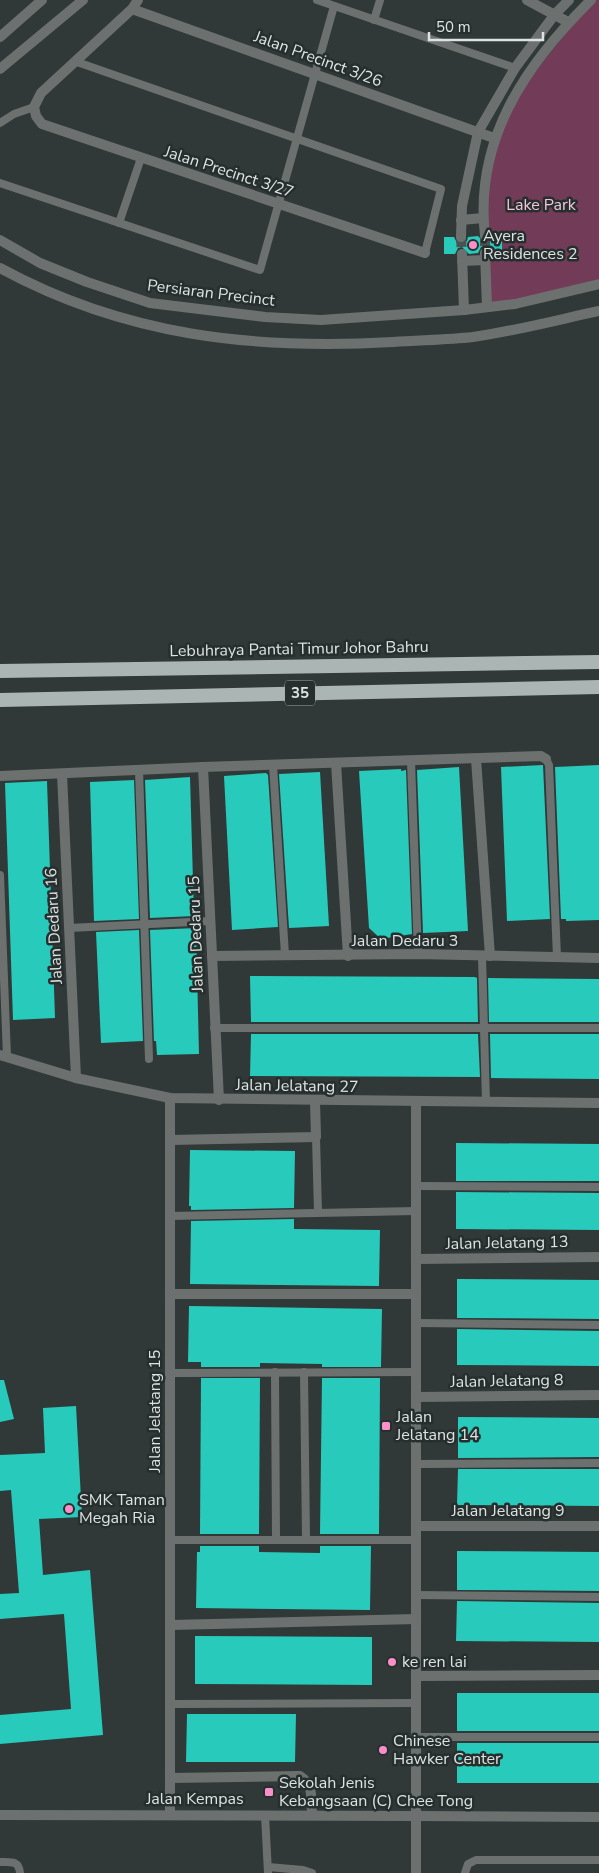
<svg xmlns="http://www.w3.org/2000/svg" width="599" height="1873" viewBox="0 0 599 1873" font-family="'Nunito Sans',sans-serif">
<rect width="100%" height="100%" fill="#303938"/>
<path fill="#723c59" d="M592 0H599V279L487 307 483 207 487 162 511 102Z"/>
<g fill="#28cabc">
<path d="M478 236 485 243 489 242 492 236H502V253H492L491 249 485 246 481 247 478 253 469 254 462 247 458 248 455 254H444V237H454L457 243 461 244 467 241 468 237Z"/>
<path d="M543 765 550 919 507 921 501 767Z"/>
<path d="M599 765V920L566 921V919H561L555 767Z"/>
<path d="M459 767 468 931 423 933 417 770Z"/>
<path d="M401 769V771L406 770 412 934 381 939 369 928 359 771Z"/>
<path d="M320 772 329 926 289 928 279 774Z"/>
<path d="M266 773 268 775 278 927 232 930 224 776Z"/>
<path d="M190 777 194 916 150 918 145 780Z"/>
<path d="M134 780 139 919 94 921 90 782Z"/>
<path d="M47 781 55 1018 13 1020 5 783Z"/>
<path d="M196 928 199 1054 157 1055 156 1041H154L150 930Z"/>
<path d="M139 930 143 1041 101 1043 96 932Z"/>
<path d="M250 976 475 977 477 978 478 1022H251Z"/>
<path d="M488 978 599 979V1022H489Z"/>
<path d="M251 1034H478L480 1077 250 1076Z"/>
<path d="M490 1034H599V1079L491 1078Z"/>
<path d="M456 1143 599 1144V1181H456Z"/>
<path d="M190 1150 295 1151 294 1208 191 1210V1206H189Z"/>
<path d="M456 1192 599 1193V1230L456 1229Z"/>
<path d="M294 1219V1229L380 1230 379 1286 190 1284 191 1221Z"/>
<path d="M457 1279 599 1280V1319L457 1318Z"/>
<path d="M189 1306 382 1309 381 1367H322V1364L260 1363V1367H201V1362H188Z"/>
<path d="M457 1329 599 1331V1366L457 1365Z"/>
<path d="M201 1378H260L259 1534H200Z"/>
<path d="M322 1378H380L379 1534H320Z"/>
<path d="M0 1380H4L14 1419 0 1422Z"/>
<path d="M76 1406 82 1517 39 1519 43 1575 90 1570 103 1735 0 1744V1715L71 1709 64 1614 0 1619V1594L19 1593 11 1490 0 1491V1455L45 1453 43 1408Z"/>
<path d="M458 1417 599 1418V1457L458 1458Z"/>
<path d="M458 1469H599V1506L457 1505Z"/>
<path d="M200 1546H259V1552L320 1553V1546H371L370 1610 196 1608 197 1552H200Z"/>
<path d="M457 1551 599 1552V1591L457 1590Z"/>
<path d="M457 1601 599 1603V1642L456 1641Z"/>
<path d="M195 1636 372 1637V1685L195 1684Z"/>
<rect x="457" y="1693" width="142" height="38"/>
<path d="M187 1714H296L295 1762H186Z"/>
<rect x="457" y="1743" width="142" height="40"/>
</g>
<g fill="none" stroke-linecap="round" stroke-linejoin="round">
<g stroke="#4a5252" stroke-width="10" stroke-dasharray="10 5" stroke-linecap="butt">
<path d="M485 236V253"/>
<path d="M461 237 462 254"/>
</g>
<g stroke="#6c7170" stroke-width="8">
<path d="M317 0 515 68"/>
<path d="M374 20 380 0"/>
<path d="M77 62 441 189 425 253"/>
<path d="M0 123 14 114 34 107"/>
<path d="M0 183 260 270 334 6"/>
<path d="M119 223 141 158"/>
<path d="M546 759 549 765 557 957"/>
<path d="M411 761 418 954"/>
<path d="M273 765 285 955"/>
<path d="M139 770 149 1059"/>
<path d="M0 875 7 1057"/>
<path d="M69 928 211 921"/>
<path d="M482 956 486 1102"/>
<path d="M214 1028H599"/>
<path d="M316 1137 318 1213"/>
<path d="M416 1186 599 1187"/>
<path d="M170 1216 416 1211"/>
<path d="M416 1323 599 1325"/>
<path d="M275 1372 276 1539"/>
<path d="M304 1372 306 1539"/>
<path d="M170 1373 416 1372"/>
<path d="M416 1464 599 1463"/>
<path d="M170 1540H416"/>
<path d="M416 1595 599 1597"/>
<path d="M170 1704 416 1703"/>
<path d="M416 1737H599"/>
<path d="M265 1815 268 1873"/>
<path d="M0 1862C10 1862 19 1860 20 1873"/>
<path d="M268 1867 303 1870 312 1873"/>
<path d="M465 1873 468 1864 476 1860H599"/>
</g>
<g stroke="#6c7170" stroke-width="10">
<path d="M138 0 132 9 41 93 34 107 36 116 42 124 425 253"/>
<path d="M527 0 568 22"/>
<path d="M132 9 494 138"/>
<path d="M0 37 42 0"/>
<path d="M0 69 83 0"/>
<path d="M461 220 483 218"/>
<path d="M485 236C474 140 525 65 591 0"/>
<path d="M461 237 462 206 478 132 515 68 555 14 569 0"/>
<path d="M0 240 40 263 87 282 150 303 265 317 321 320 464 310 515 304 599 284"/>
<path d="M485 253 487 307"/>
<path d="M462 254 464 310"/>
<path d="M462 261 485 260"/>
<path d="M0 268C125 336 253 350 393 342 419 340 446 340 473 337 515 331 557 320 599 311"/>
<path d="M476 759 490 956"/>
<path d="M336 763 348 956"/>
<path d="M203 767 219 1100"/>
<path d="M62 774 76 1078"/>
<path d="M0 776 203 767 541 756 546 759"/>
<path d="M212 956 418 954 599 958"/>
<path d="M0 1055 76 1078 170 1098 599 1103"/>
<path d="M170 1098V1814"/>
<path d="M416 1102V1873"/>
<path d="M170 1140 316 1137 315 1101"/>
<path d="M416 1259 599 1257"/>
<path d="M170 1294H416"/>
<path d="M416 1397 599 1395"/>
<path d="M416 1526H599"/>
<path d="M170 1625 416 1619"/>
<path d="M416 1676 599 1675"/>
<path d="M170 1778 300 1776C314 1784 311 1800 312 1814"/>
<path d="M416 1816 599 1817"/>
</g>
<path stroke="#6c7170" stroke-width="10" d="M0 1815 416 1816"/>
<g stroke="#aab5b4" stroke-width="14">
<path d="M0 671 599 662"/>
<path d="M0 700 599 687"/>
</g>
</g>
<g fill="#f98fc8" stroke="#262f2e" stroke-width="2">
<circle cx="473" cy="245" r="5"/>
<rect x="381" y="1421" width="10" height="10" rx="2.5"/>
<circle cx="69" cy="1509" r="5"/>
<circle cx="392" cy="1662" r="5"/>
<circle cx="383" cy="1750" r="5"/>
<rect x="264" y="1787" width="10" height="10" rx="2.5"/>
</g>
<g text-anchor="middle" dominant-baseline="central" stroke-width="5" stroke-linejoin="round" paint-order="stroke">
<rect fill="#262f2e" stroke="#a6adac" stroke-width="1" x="285" y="680.5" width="30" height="25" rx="4"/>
<g font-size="15" font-weight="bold" fill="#dde3e2">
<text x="300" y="693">35</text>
</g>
<g font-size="16" fill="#dde3e2" stroke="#262f2e">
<text transform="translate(318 59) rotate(20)">Jalan Precinct 3/26</text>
<text transform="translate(229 172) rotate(18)">Jalan Precinct 3/27</text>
<text transform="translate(211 293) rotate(7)">Persiaran Precinct</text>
<text transform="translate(299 649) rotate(-1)">Lebuhraya Pantai Timur Johor Bahru</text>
<text transform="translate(54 926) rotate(-93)">Jalan Dedaru 16</text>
<text transform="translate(196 934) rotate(-92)">Jalan Dedaru 15</text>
<text x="405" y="941">Jalan Dedaru 3</text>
<text transform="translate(297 1086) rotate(1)">Jalan Jelatang 27</text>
<text transform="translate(507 1243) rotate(-1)">Jalan Jelatang 13</text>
<text transform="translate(507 1381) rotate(-1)">Jalan Jelatang 8</text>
<text transform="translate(155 1411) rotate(-90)">Jalan Jelatang 15</text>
<text x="508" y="1511">Jalan Jelatang 9</text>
<text x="195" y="1799">Jalan Kempas</text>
</g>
<g font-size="16" fill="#f3c3db" stroke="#262f2e">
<text x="541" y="205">Lake Park</text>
</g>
<g font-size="16" fill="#dde3e2" stroke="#262f2e" text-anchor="start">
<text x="483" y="236">Ayera<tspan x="483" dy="18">Residences 2</tspan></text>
<text x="396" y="1417">Jalan<tspan x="396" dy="18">Jelatang 14</tspan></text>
<text x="79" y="1500">SMK Taman<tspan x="79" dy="18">Megah Ria</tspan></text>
<text x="402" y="1662">ke ren lai</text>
<text x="393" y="1741">Chinese<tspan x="393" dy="18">Hawker Center</tspan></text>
<text x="279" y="1783">Sekolah Jenis<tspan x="279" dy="18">Kebangsaan (C) Chee Tong</tspan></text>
</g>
</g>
<path d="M429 32v8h114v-8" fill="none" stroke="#dde3e2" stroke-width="2.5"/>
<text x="436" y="32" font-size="15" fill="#dde3e2" stroke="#262f2e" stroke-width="4" paint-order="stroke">50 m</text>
</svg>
